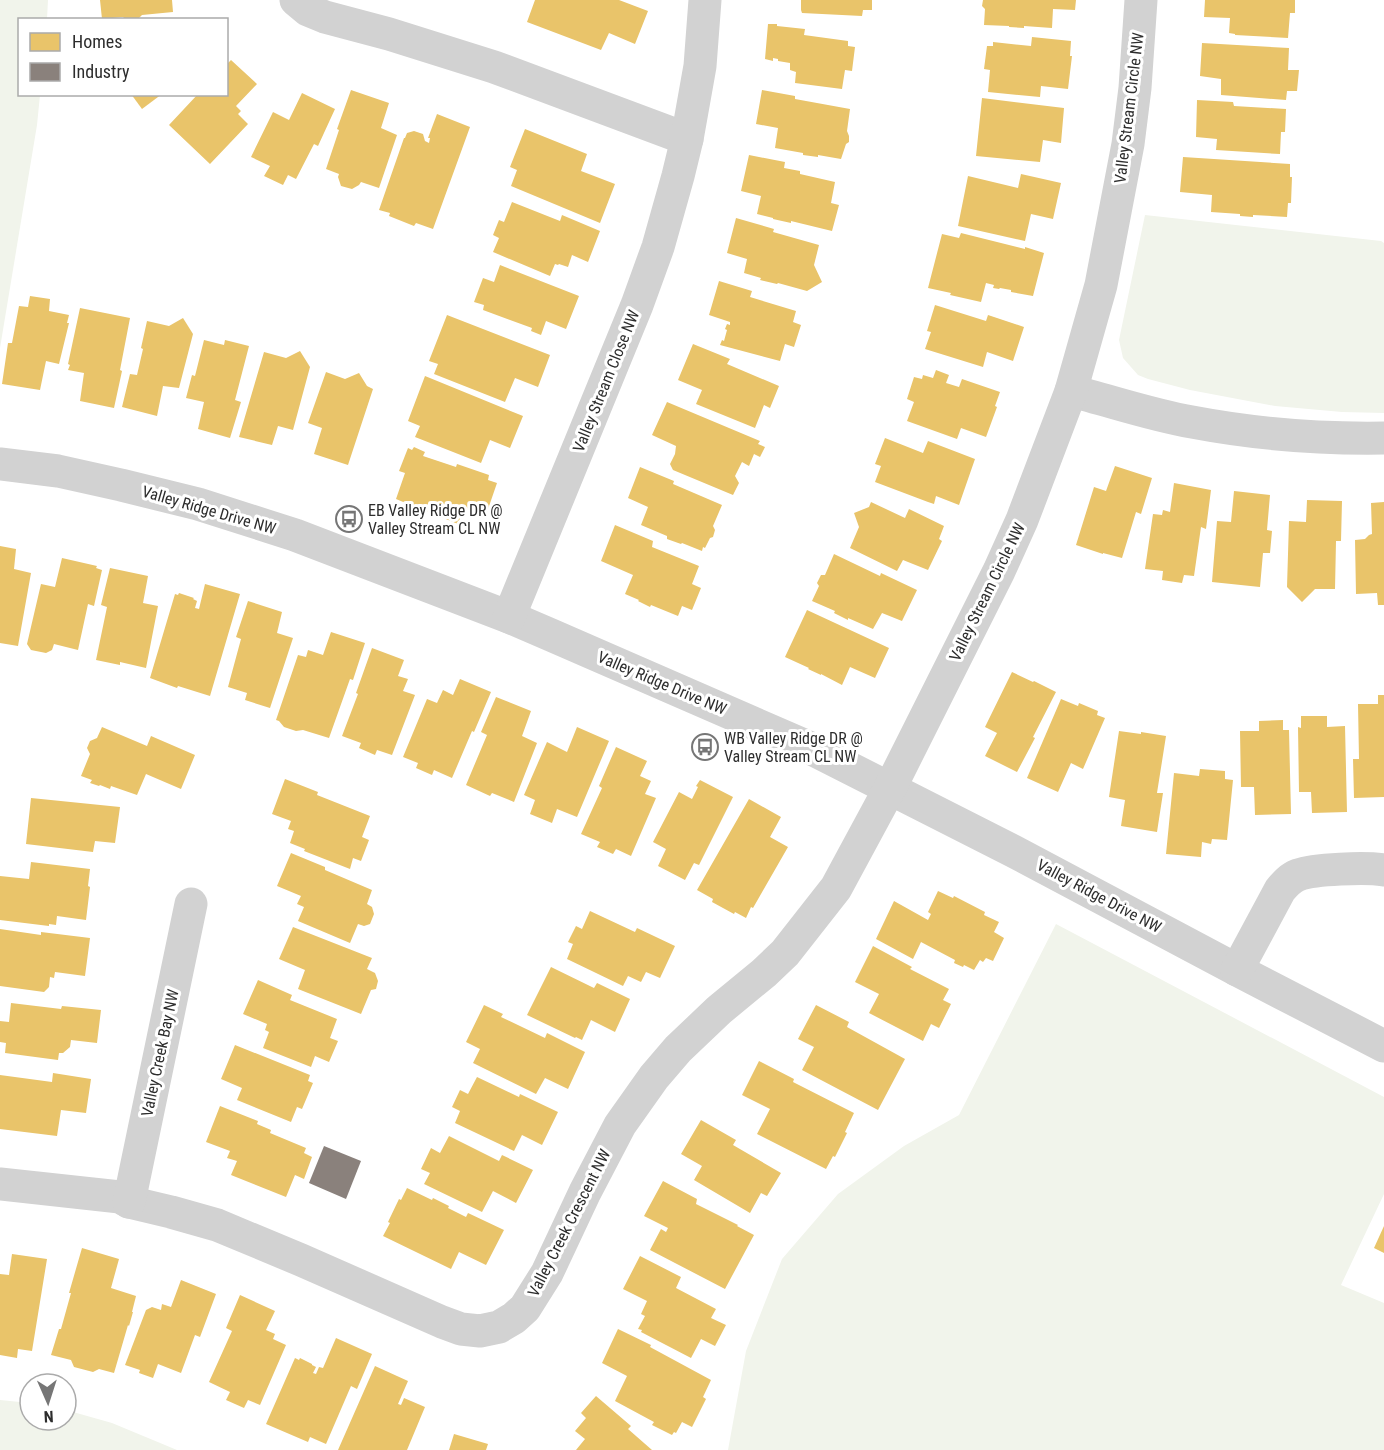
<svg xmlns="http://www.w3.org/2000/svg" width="1384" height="1450" viewBox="0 0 1384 1450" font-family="'Roboto Condensed',sans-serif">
<rect width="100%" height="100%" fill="#fff"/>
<g fill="#f1f4eb">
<path d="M0 0H48L47 19 20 20V94L40 95 37 125 0 348Z"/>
<path d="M1145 215 1381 241 1384 243V413L1342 412 1275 406 1190 390 1148 379 1138 375 1123 358 1119 340Z"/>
<path d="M1056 924 1384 1097V1194L1341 1285 1384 1303V1450H728L746 1351 782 1259 838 1194 904 1146 959 1115Z"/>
<path d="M0 1400 30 1403V1420H66V1410L112 1423 177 1450H0Z"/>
</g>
<g fill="#e9c46a">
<path d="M100 0H172L173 12 142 15 138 19 133 20H126L123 17 102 19Z"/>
<path d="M535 0H619L648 11 635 44 609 33 601 50 527 22Z"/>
<path d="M801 0H872V10H863L862 16 802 13 801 10Z"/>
<path d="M983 0H1076L1075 10 1053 9 1052 28 1024 26V28L1009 27V26L984 25 985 9 982 6Z"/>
<path d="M1205 0H1295V13H1290L1288 38 1235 35V34L1229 33 1230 18 1204 17Z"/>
<path d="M768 24H777V26L805 29 804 35 848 41V46L855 47 852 71 845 70 842 89 795 83 796 72 790 70V63L778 61V59L773 58V61L765 59Z"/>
<path d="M1032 37 1071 41 1070 56H1072L1068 89 1041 86 1040 97 988 92 990 70 984 69 987 46H993V42L1031 46Z"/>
<path d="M1202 43 1289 48 1288 70H1299L1297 91H1287L1286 100 1221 95V79L1200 76Z"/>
<path d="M231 60 257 84 236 106 241 111 238 114 248 124 210 164 169 125 198 94H226V65Z"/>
<path d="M351 90 389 103 381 128 397 135 379 188 361 182 359 185 352 189 341 186 338 177 339 174 326 169 339 130 337 129Z"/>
<path d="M762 90 795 96V99L850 109 847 131 849 136V142L846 144 841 159 818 155V157L803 155V153L775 148 778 128 756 124Z"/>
<path d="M302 93 335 109 318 146 314 144 296 179 288 175 283 185 264 176 270 166 251 157 273 112 289 120Z"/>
<path d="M131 94H162L142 109Z"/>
<path d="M982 98 1064 108 1061 143 1043 140 1040 162 976 156Z"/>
<path d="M1197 100 1233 102 1234 106 1286 109 1285 132H1281L1280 154 1216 150 1217 139 1196 137Z"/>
<path d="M437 114 470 127 433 229 416 223 414 226 389 216 390 213 379 210 404 138H405L407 133 414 131 423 134 425 141 429 143 430 138H428Z"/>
<path d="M525 129 587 154 581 171 615 184 600 223 511 186 517 170 510 167Z"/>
<path d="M749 155 785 162 784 168 800 171V174L835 182 831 203 839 205 832 231 791 221V223L773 219V218L757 214 761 196 741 191Z"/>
<path d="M1183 157 1290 164V177H1292L1291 203H1288L1287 217 1253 215V217L1240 216V214L1211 212 1212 195 1180 192Z"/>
<path d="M1021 174 1061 183 1053 219 1031 214 1025 241 958 226 968 176 1018 188Z"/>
<path d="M512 202 560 221 562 215 600 231 588 262 572 255 568 267 559 264 558 265 555 264 550 276 493 252 499 238 493 235 499 220 504 222Z"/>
<path d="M736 218 774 229 773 232 819 245 814 265 822 282 807 291 778 283 777 284 760 280 761 278 744 273 747 259 727 253Z"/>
<path d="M961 233 1025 249V247L1044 253 1033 296 1011 292V290L1000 288 999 289 993 288 994 285 986 283 981 302 950 295 951 293 928 288 942 234 959 238Z"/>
<path d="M500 265 579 296 566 329 546 321 541 335 531 331 532 328 483 310 484 305 474 302 483 278 494 282Z"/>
<path d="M719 281 752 291 750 297 796 311 793 322 801 325 794 347 785 344 780 361 720 345 722 340 724 341 727 330 725 329 727 324 730 325V322L709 315Z"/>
<path d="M30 296 50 299 49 311 69 315 67 323H69L59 364 46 361 40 390 2 384 8 343H12L19 306 28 307Z"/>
<path d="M935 305 986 321 988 315 1024 327 1013 361 987 352 983 367 925 349 931 332 927 331Z"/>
<path d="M80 308 130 318 120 370 122 371 114 408 80 401 84 373 68 370 70 365 68 364Z"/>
<path d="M447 315 550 355 538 387 515 378 505 402 434 374 438 364 429 361Z"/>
<path d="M183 318 193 334 179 388 163 386 157 416 122 407 130 374 137 375 143 349 141 348 147 321 169 326Z"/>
<path d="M204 340 224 345 225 340 249 346 235 400 241 402 230 438 198 429 204 402 186 398 192 375 195 376Z"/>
<path d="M693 344 730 359 727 364 779 386 770 408 764 405 755 428 696 404 702 390 678 380Z"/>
<path d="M300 351 310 367 293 430 278 426 272 445 239 437 264 352 286 358Z"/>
<path d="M936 370 949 375 946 383 959 387 962 379 1000 392 995 406 997 407 986 437 961 428 957 439 907 421 914 402 907 399 914 377 922 379 923 375 933 378Z"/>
<path d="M326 372 345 379 359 373 367 386 373 389 348 465 314 454 322 428 308 423Z"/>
<path d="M425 376 523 416 510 448 490 440 481 463 415 437 420 426 408 421Z"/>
<path d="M667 402 760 441 758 444 765 447 760 457 754 454 749 466 742 462 735 476 739 483 733 495 673 470 670 464 675 454 676 446 652 435Z"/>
<path d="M885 438 923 453 928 441 975 459 959 505 936 496 934 504 928 502 875 482 881 466 875 464Z"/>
<path d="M414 447 425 452 423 456 456 467 457 464 489 475 488 480 497 483 486 515 464 507 458 524 417 507 416 510 408 506V504L396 499 405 473 399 471 408 448 412 450Z"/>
<path d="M1115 466 1152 478 1141 514 1136 512 1122 558 1103 553V554L1076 545 1094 487 1106 491Z"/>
<path d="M640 467 674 481 673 484 722 505 713 526 715 530 713 537 710 538 705 548 703 547 702 551 682 543 681 544 667 539V536L641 525 648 507 628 498Z"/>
<path d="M1174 483 1211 490 1206 529 1201 527 1194 576 1184 575 1182 583 1162 580 1163 571 1145 569 1153 514 1162 515 1163 510 1170 512Z"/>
<path d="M1234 491 1270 495 1267 530 1272 531 1270 553H1263L1260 587 1212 582 1217 521 1231 522Z"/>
<path d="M1307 500 1342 501 1341 541H1336L1335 589H1315L1302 602 1287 587 1289 521 1306 522Z"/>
<path d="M871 502 905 518 909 509 944 526 939 539 942 541 928 570 903 560 897 571 850 548 859 527 854 513 869 507Z"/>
<path d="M1384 502V605H1378L1377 593 1356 594 1355 540 1365 539 1369 535 1372 534 1371 503Z"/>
<path d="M615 525 653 541 652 547 699 566 692 584 701 588 692 610 682 606 678 616 651 605 650 607 638 601 639 600 625 594 633 575 601 561Z"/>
<path d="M0 546 16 549 14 569 31 573 18 646 0 643Z"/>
<path d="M834 554 880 576 881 573 917 590 902 621 882 613 873 629 848 618V620L834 613 835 611 812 601 819 586 817 583 821 575H825Z"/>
<path d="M62 558 97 566 96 568 102 570 94 606 88 604 78 650 54 644 52 650 46 653 31 650 27 644 41 584 55 587Z"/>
<path d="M110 568 148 576 143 603 158 606 146 668 120 662V665L96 660 107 607 101 605Z"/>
<path d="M205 584 240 594 210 696 178 686 177 688 150 678 175 594 178 595 179 593 194 598 193 599 197 601 195 608 199 609Z"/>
<path d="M248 601 282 612 277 633 293 638 270 708 245 700 247 693 228 687 241 639 236 637Z"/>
<path d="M807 610 889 648 875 678 850 667 842 685 821 674V675L808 669 809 668 785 657Z"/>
<path d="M331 632 365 643 353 680 350 679 329 738 303 730 296 731 284 727 279 721 276 720 298 655 306 657 308 650 323 655Z"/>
<path d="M372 648 404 660 398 676 408 679 403 691 415 695 392 755 377 750 375 755 359 748 361 743 342 736 358 694 356 693Z"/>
<path d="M1012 672 1033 682 1034 681 1056 692 1033 737 1035 738 1017 772 985 756 997 733 985 727Z"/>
<path d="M460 679 491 692 474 732 472 731 452 778 434 770 432 775 416 768 418 763 403 757 427 699 437 703 443 690 453 695Z"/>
<path d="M1378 695H1384V797L1354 798 1353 759H1359L1358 704H1378Z"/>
<path d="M496 697 531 711 522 736 537 743 514 802 492 793 490 796 466 785 487 735 481 732Z"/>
<path d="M1061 699 1078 706 1079 703 1098 711 1097 715 1105 718 1083 769 1071 763 1058 792 1027 778Z"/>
<path d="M1301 716H1327V727L1345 726 1347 812 1312 813 1311 792H1299L1298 727 1301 728Z"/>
<path d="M1283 720V730H1289L1291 814 1255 815 1254 787H1241L1240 731H1259V721Z"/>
<path d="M102 727 147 746 151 736 195 755 181 789 146 774 137 795 111 786 110 789 100 785 99 786 90 783 92 780 81 776 90 754 87 748 90 741 97 738Z"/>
<path d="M577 727 609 741 577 817 557 809 552 823 530 814 535 800 524 795 547 742 567 752Z"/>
<path d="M1119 731 1141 734V732L1166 736 1157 793H1163L1157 832 1121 826 1125 800 1109 797Z"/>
<path d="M616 747 647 761 640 776 651 781 645 794 656 798 631 856 616 849 613 854 597 847 600 842 581 834 602 788 599 786Z"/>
<path d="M1200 769 1225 771V779L1233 780 1227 840 1212 839 1211 844 1202 842 1201 857 1166 854 1174 773 1199 776Z"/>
<path d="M285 779 318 792 317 795 370 816 362 837 369 840 361 861 353 858 350 869 304 851 305 849 290 843 294 831 288 829 291 821 272 814Z"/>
<path d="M700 780 733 797 699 865 694 863 685 880 658 866 666 849 653 842 679 792 692 799 698 787 696 786Z"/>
<path d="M31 798 120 807 115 843 95 841 93 852 26 844Z"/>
<path d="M749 799 781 817 770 837 788 847 753 908 751 907 746 918 735 912 734 914 712 902 713 899 697 890Z"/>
<path d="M291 853 325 867V870L372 890 367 904 372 907 374 914 370 924 364 926 358 924 350 943 298 921 304 907 297 904 301 896 277 886Z"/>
<path d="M31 862 90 869 88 886 90 887 86 920 57 916 56 925 49 924V926L0 920V876L29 879Z"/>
<path d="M938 891 953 898 954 896 985 912 984 915 999 922 994 932 1004 938 993 961 986 958 983 962 980 960 974 970 964 965 963 967 954 963 955 960 921 942 913 959 876 939 894 901 928 920 931 914 928 912Z"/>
<path d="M590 911 635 932 637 928 675 946 660 978 646 972 641 982 628 976 623 986 567 959 573 944 568 942 576 926 582 929Z"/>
<path d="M293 927 372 958 367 969 375 973 378 981 376 989 371 990 361 1014 298 989 305 970 279 959Z"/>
<path d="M0 929 41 935V932L90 938 85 976 55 972 54 978 50 977 49 987 44 992 0 986Z"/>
<path d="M873 946 912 967 910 969 949 989 943 1000 951 1004 939 1028 931 1024 923 1041 869 1013 879 994 855 982Z"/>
<path d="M551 967 594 988 597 983 630 999 615 1032 591 1020 582 1040 576 1037 575 1038 527 1015Z"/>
<path d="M258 980 292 995 290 1000 337 1019 330 1038 338 1041 329 1062 315 1056 311 1067 263 1048 269 1032 265 1030 267 1024 243 1014Z"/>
<path d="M11 1003 61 1009 62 1006 101 1010 97 1043 71 1040 70 1047 63 1053H59L58 1060 5 1053 6 1043 0 1042V1021L9 1022Z"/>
<path d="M484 1005 503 1014 501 1017 545 1038 547 1033 585 1052 568 1089 545 1078 536 1094 473 1063 480 1049 466 1042Z"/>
<path d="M816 1005 849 1022 847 1027 905 1059 878 1110 802 1070 814 1047 798 1039Z"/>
<path d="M235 1045 310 1075 308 1081 313 1083 302 1109 297 1107 291 1122 237 1100 242 1088 221 1079Z"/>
<path d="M759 1061 794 1079 793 1082 854 1113 845 1132 847 1133 835 1157 833 1156 826 1169 757 1134 770 1109 742 1095Z"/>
<path d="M53 1073 91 1079 86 1113 61 1110 57 1136 0 1129V1075L52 1082Z"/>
<path d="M477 1077 519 1097 520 1094 558 1112 542 1145 522 1135 514 1151 455 1123 460 1111 452 1107 460 1090 468 1094Z"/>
<path d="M220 1106 258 1121 257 1124 271 1130 270 1133 306 1148 304 1153 312 1157 304 1179 295 1175 286 1197 231 1175 237 1161 227 1158 230 1151 206 1142Z"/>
<path d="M701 1120 736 1140 733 1145 781 1173 767 1196 761 1193 750 1213 694 1180 702 1166 681 1154Z"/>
<path d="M449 1136 499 1161 502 1155 533 1170 516 1203 493 1191 482 1212 424 1184 430 1173 421 1169 431 1148 440 1153Z"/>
<path d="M663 1181 697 1199 696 1204 738 1225 737 1226 754 1235 725 1289 650 1250 661 1229 666 1232 668 1228 644 1216Z"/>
<path d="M407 1188 432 1200 433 1198 449 1206 448 1208 466 1217 468 1213 504 1230 486 1265 459 1252 451 1269 383 1236 390 1223 388 1222 399 1199 401 1200Z"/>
<path d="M1384 1226V1253L1374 1248Z"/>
<path d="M82 1248 119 1259 111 1288 136 1296 132 1312H133L129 1326 128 1325 114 1373 99 1369 93 1372 74 1367 71 1360 51 1355 59 1329H61L71 1293H69Z"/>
<path d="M12 1254 47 1259 32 1351 18 1349 17 1358 0 1355V1274L9 1275Z"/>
<path d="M640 1256 681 1277 676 1288 716 1309 711 1318 726 1325 715 1346 701 1339 691 1358 641 1332 642 1330 638 1329 645 1316 641 1314 647 1301 623 1289Z"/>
<path d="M181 1280 216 1294 200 1337 195 1335 181 1373 158 1364 153 1378 139 1373 140 1370 125 1365 146 1310 152 1307 161 1310 162 1304 171 1307Z"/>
<path d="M240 1295 275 1311 266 1330 275 1334 273 1339 286 1345 260 1405 248 1400 244 1408 226 1400 230 1392 209 1382 232 1331 226 1328Z"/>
<path d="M618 1329 651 1345 650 1347 711 1380 703 1397 706 1399 692 1427 682 1422 676 1433 674 1432 672 1435 652 1425 654 1422 615 1401 627 1376 602 1363Z"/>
<path d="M336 1338 372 1354 357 1389 351 1386 326 1444 310 1437 308 1442 266 1424 295 1358 299 1360 300 1358 312 1364V1365L316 1367 313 1373 316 1374 319 1367 323 1368Z"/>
<path d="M375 1366 408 1381 398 1404 401 1405 404 1398 425 1407 407 1450H338Z"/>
<path d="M596 1396 631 1426 628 1429 652 1450H576L585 1439 575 1431 586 1418 581 1413Z"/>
<path d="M454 1434 488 1444 486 1450H449Z"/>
</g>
<path fill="#8a817c" d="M324 1146 361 1161 346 1199 309 1183Z"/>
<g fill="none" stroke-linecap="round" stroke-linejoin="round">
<g stroke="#d2d2d2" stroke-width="33">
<path d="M296 0 308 10 325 17 389 34 494 67 687 139"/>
<path d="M1071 391C1111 401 1151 415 1192 422 1255 434 1320 439 1384 438"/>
<path d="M0 464 58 471 121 485 198 504 295 535 509 617 551 635 808 747 1013 851 1237 970 1384 1046"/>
<path d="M509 617 637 305 658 247 678 176 687 139 700 66 705 0"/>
<path d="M1237 970 1280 890C1285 884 1290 878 1298 875 1314 869 1366 867 1384 870"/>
<path d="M0 1184 120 1197 129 1202 171 1212 217 1225 301 1260 442 1322 461 1329 480 1331 499 1327 514 1318 525 1308 547 1273 585 1192 620 1125 654 1077 678 1049 719 1010 764 973 785 953 836 888 890 788 999 571 1022 520 1071 391 1101 285 1128 144 1135 88 1141 0"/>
<path d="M129 1202 191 904"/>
</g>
</g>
<defs>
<symbol id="bus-ring" viewBox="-11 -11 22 22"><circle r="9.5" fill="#fff" stroke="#767676" stroke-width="1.5"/><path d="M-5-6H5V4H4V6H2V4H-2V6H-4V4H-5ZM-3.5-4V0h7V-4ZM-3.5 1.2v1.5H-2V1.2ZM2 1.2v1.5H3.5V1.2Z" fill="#767676"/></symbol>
</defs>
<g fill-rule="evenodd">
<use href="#bus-ring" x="334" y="504" width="30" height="30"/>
<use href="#bus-ring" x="690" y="732" width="30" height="30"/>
</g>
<g text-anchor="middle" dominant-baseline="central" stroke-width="6" stroke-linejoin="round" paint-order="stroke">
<g font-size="16" fill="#2d2d2d" stroke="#fff">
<text transform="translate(1129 108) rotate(-83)">Valley Stream Circle NW</text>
<text transform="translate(606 381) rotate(-68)">Valley Stream Close NW</text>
<text transform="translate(209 510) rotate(16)">Valley Ridge Drive NW</text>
<text transform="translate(987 592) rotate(-64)">Valley Stream Circle NW</text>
<text transform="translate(662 683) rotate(23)">Valley Ridge Drive NW</text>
<text transform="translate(1099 896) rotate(28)">Valley Ridge Drive NW</text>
<text transform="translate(160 1053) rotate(-78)">Valley Creek Bay NW</text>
<text transform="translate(569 1223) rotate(-63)">Valley Creek Crescent NW</text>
</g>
<g font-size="16" fill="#2d2d2d" stroke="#fff" text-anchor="start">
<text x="368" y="510">EB Valley Ridge DR @<tspan x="368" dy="18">Valley Stream CL NW</tspan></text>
<text x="724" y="738">WB Valley Ridge DR @<tspan x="724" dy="18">Valley Stream CL NW</tspan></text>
</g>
</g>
<rect x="18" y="18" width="210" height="78" fill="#ffffff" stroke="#ababab" stroke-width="1.5"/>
<rect x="30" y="33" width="30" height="18" fill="#e9c46a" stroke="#ababab" stroke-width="1.5"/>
<text x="72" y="48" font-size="18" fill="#2d2d2d">Homes</text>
<rect x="30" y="63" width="30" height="18" fill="#8a817c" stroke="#ababab" stroke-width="1.5"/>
<text x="72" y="78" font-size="18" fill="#2d2d2d">Industry</text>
<g transform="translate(48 1402) rotate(177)"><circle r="28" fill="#ffffff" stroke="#ababab" stroke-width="1.5"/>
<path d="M0-4.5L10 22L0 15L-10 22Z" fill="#767676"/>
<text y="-9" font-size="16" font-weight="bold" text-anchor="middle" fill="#2d2d2d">N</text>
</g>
</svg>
